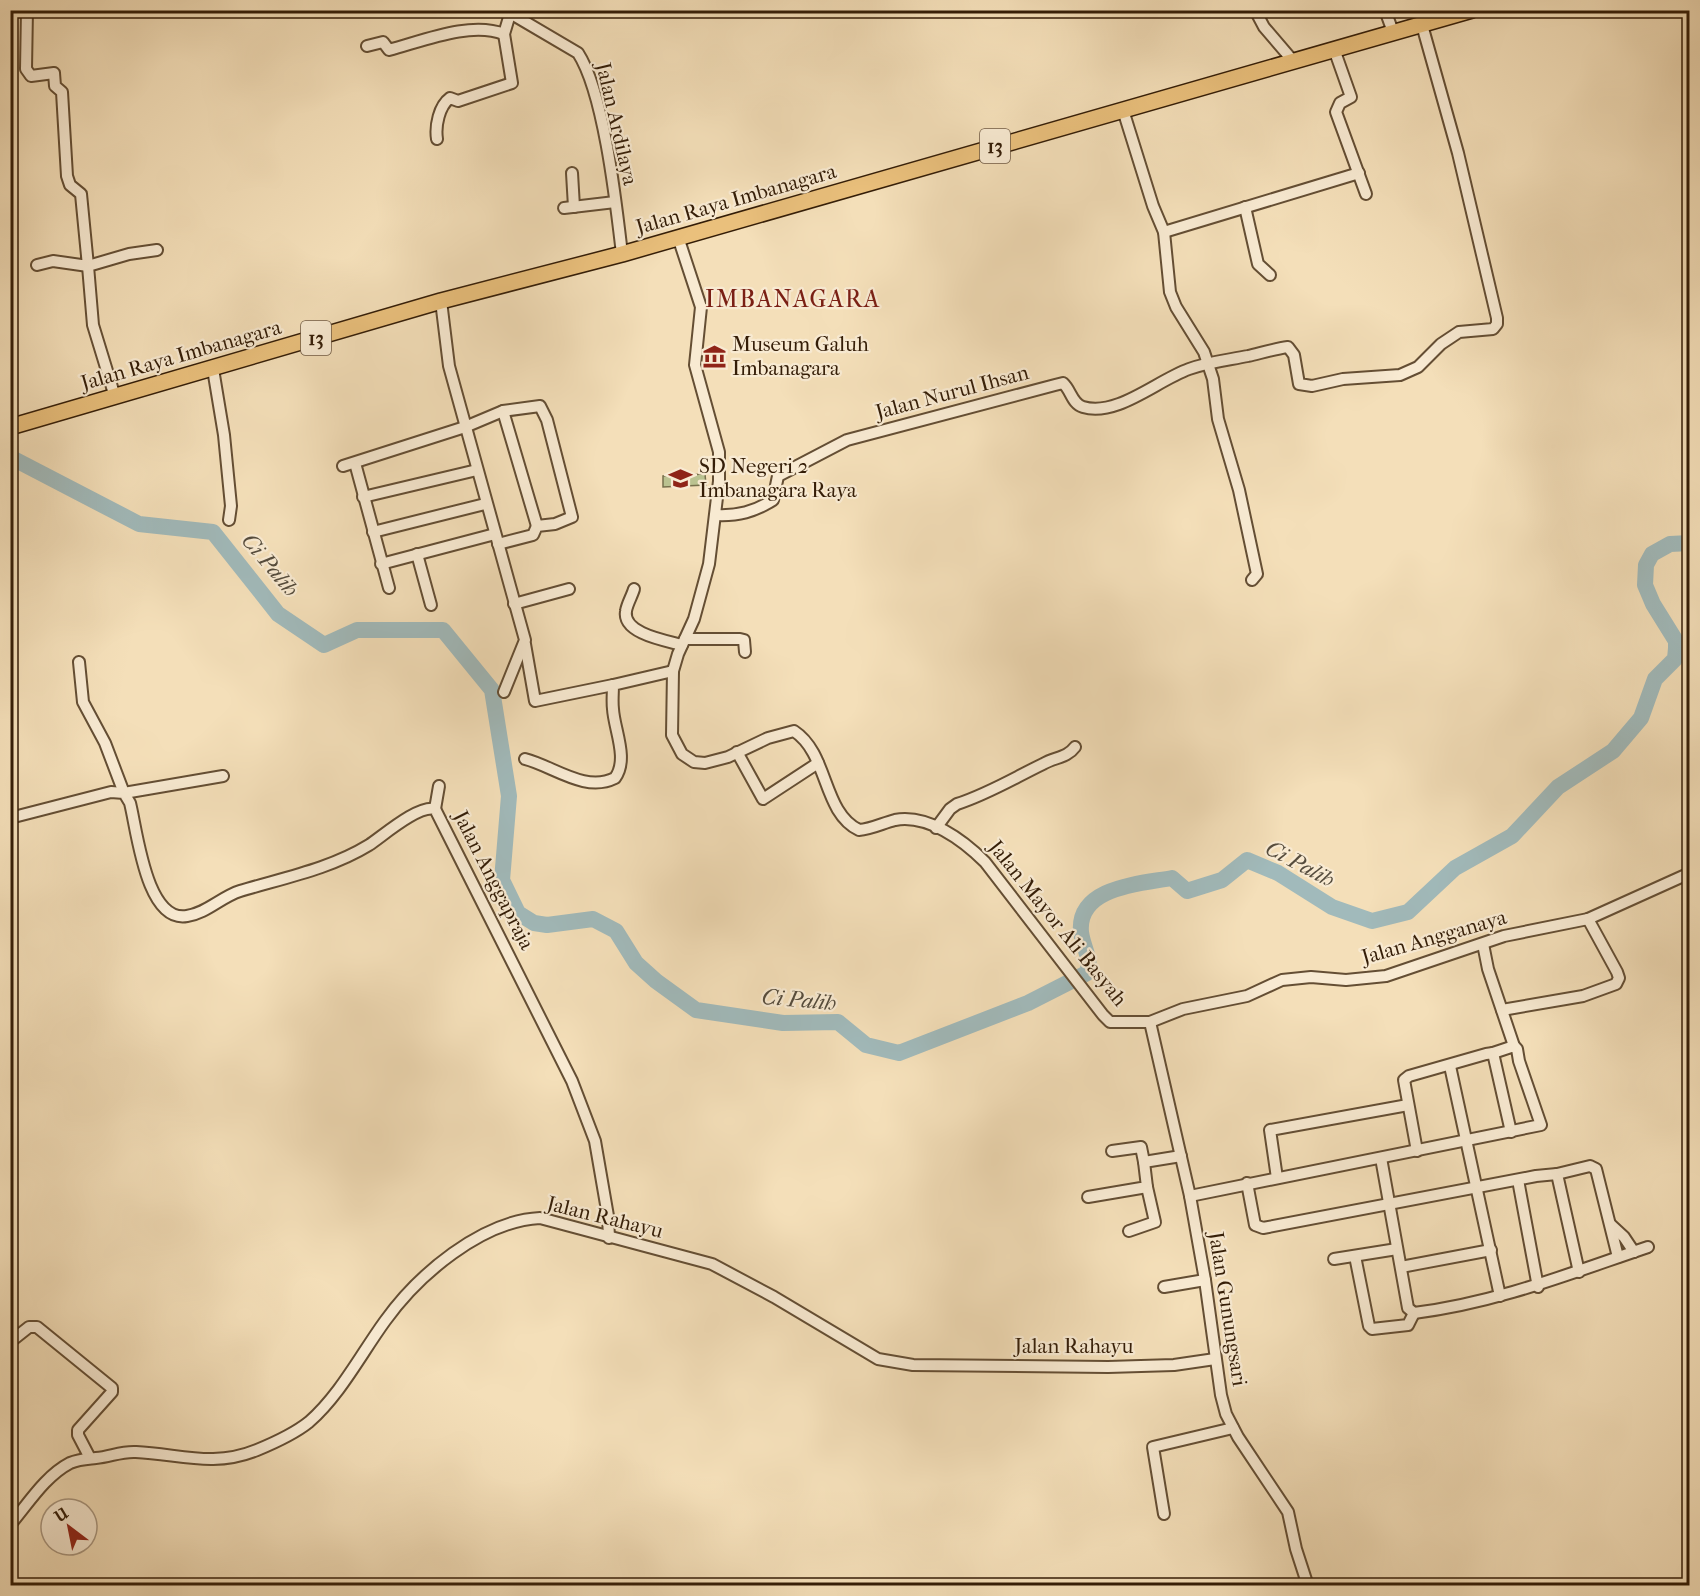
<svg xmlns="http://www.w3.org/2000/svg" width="1700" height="1596" viewBox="0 0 1700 1596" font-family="'IM FELL French Canon',serif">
<rect width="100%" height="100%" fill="#f4dfb9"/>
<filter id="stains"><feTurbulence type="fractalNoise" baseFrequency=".00333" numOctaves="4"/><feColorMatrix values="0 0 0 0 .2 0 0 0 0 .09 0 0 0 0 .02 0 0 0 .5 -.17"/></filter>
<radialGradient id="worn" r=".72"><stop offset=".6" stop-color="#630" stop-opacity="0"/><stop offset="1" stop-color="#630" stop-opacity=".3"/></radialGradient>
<path fill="#bac290" stroke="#77704c" stroke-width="1.5" d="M705 474 706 485 663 487V476Z"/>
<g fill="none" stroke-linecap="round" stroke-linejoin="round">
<path stroke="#a1babb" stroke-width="16" d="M10 457 139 524 213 532 278 614 324 645 357 630H443L492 690 509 796 502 880 518 913 534 923 547 925 593 919 616 931 636 963 656 981 696 1010 783 1023 838 1022 866 1045 899 1053 1028 1003 1087 973C1092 958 1083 948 1081 932 1077 887 1139 884 1172 878L1187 891 1222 880 1247 860 1278 873 1332 907 1372 921 1408 912 1455 868 1512 836 1558 787 1613 751 1641 718 1655 679 1675 659 1676 648V641L1653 604 1645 585 1646 565 1652 554 1670 544 1690 543"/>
<defs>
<g id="minor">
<path d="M27 10 26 69 31 76 54 73 55 86 62 92 67 176 70 185 81 194 88 266 53 261 37 265"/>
<path d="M505 10 578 53C604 93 616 203 622 254"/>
<path d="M1255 10 1264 27 1294 62"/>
<path d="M1385 10 1393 32"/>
<path d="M367 46 383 42 389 50C423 41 470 21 504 34"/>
<path d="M1334 49 1351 97 1340 103 1336 112 1366 194"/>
<path d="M1123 110 1153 206 1164 232 1170 292 1176 307 1204 352 1213 379 1218 419 1239 490 1257 574 1252 580"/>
<path d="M437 139C435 126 439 106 450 98L458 101 512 83 504 34 510 14"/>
<path d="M572 173 574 207"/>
<path d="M1245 207 1258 264 1270 275"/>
<path d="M564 208 615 202"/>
<path d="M1164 232 1359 173"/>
<path d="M678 237 701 307 695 365 719 452V481L709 564 694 619 678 654 673 671 672 735 682 754 694 762 705 763 728 757 768 738 794 731C829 754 822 812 859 830 872 829 883 823 895 820 928 814 963 840 985 862L1103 1015 1110 1022H1150L1183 1009 1247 996 1282 980 1311 977 1346 980 1386 976 1504 936 1588 919 1690 873"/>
<path d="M441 301 449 366 525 640 504 692"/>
<path d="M213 369 224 435 231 506 229 520"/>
<path d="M115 397 93 325 88 266 129 254 157 250"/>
<path d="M503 411 537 526"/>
<path d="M355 463 389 588"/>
<path d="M343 466 465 427 503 411 540 406 547 420 572 517 555 524 537 526 533 535 498 544"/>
<path d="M363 497 477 470"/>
<path d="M716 515C738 516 754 512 773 500L778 476 847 440 1055 385 1063 383C1071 390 1072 404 1083 407 1117 417 1156 381 1189 369 1208 362 1228 360 1248 356 1261 353 1274 349 1288 347L1294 355 1299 384 1312 386 1343 379 1400 375 1418 367 1441 344 1459 332 1493 329 1497 324V318L1458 153 1422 25"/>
<path d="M373 532 485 504"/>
<path d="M417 554 431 605"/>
<path d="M381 564 495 534"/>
<path d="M634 589C632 596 627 604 626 611 622 634 668 641 682 645"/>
<path d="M514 604 569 589"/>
<path d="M685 639H740L744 640 745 652"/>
<path d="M525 644 535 701 613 685"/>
<path d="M79 662 83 702 105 743 124 793 223 776"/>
<path d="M737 752 763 799 818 763"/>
<path d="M525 759C553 766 585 793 615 778 629 759 614 729 613 709 612 701 613 693 613 685L673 671"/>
<path d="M435 809 439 786"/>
<path d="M10 818 111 792 124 793 130 803C137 830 146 923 187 916 207 913 221 897 240 891 283 878 330 869 369 845 384 835 418 805 435 809L572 1081 595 1141 608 1216 609 1238"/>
<path d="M936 828 950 809 957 804C988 794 1014 778 1043 764 1055 757 1067 758 1075 747"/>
<path d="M1483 944 1488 969 1514 1046"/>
<path d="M1502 1010 1583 996 1616 984 1619 978 1617 972 1588 919"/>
<path d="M1150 1022 1190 1196 1205 1280 1221 1395 1226 1414 1238 1437 1288 1512 1296 1549 1308 1586"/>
<path d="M1450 1066 1500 1296"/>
<path d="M1112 1151 1141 1147 1144 1162"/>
<path d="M1417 1151 1404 1080 1409 1076 1486 1054 1493 1053 1511 1132"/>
<path d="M1381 1158 1408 1308 1414 1313"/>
<path d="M1277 1178 1270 1130 1408 1105"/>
<path d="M1518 1180 1538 1287"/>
<path d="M1247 1183 1255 1225 1263 1228 1536 1176 1557 1174"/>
<path d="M1190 1196 1541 1125 1519 1061 1517 1049 1514 1046 1493 1053"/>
<path d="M1088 1197 1147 1187 1144 1162 1181 1156"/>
<path d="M1611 1225 1624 1237 1634 1252"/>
<path d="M1129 1231 1155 1222 1147 1187"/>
<path d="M1355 1256 1369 1326 1372 1329 1408 1325 1414 1313"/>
<path d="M1334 1259 1397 1249"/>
<path d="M1401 1267 1491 1250"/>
<path d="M1579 1272 1557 1174 1590 1166 1596 1169 1618 1257"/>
<path d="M1164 1287 1205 1280"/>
<path d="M1414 1313C1496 1303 1571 1273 1648 1247"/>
<path d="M10 1342 29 1327H37L112 1388V1392L78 1430V1435L90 1458"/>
<path d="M1164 1514 1153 1447 1233 1428"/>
<path d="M10 1525C28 1504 45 1476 70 1463 79 1459 86 1459 96 1458 110 1457 121 1451 136 1452 180 1454 213 1468 257 1450 274 1443 294 1434 309 1422 340 1395 361 1354 385 1321 418 1275 481 1221 540 1218L712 1264 774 1297 878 1359 913 1365 1108 1367 1174 1365 1215 1359"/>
</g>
<path id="highway" d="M10 427 441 301 622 254 1472 10"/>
</defs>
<use href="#minor" stroke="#644e34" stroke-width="14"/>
<use href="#highway" stroke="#341d07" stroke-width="18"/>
<use href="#minor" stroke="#f8ead2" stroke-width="10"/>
<use href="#highway" stroke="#eac07c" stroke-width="15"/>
</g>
<defs>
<symbol id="museum-bare" viewBox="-9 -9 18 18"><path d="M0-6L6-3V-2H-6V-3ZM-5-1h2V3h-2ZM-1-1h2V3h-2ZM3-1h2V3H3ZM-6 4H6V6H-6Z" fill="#8f2418" stroke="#f8ead2" stroke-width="2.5" paint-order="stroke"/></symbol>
<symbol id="school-bare" viewBox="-9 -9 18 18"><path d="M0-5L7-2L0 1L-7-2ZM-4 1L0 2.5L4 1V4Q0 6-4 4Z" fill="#8f2418" stroke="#f8ead2" stroke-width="2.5" paint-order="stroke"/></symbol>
</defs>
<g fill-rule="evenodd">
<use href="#museum-bare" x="698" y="340" width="33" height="33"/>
<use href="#school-bare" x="664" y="462" width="33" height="33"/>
</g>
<g text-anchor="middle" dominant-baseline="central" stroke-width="4.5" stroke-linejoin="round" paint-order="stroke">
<g fill="#f8ead2" stroke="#6f5a44" stroke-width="1.5">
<rect x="980" y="129" width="30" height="34" rx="4.5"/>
<rect x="301" y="321" width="30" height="34" rx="4.5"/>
</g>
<g font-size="20" font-weight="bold" fill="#341d07">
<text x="995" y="146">13</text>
<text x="316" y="338">13</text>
</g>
<g font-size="21" fill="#341d07" stroke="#f8ead2">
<text transform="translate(617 124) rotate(77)">Jalan Ardilaya</text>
<text transform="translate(736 199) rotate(-16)">Jalan Raya Imbanagara</text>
<text transform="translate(181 355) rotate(-16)">Jalan Raya Imbanagara</text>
<text transform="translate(952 392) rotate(-15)">Jalan Nurul Ihsan</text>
<text transform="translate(494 880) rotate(63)">Jalan Anggapraja</text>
<text transform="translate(1058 923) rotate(51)">Jalan Mayor Ali Basyah</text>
<text transform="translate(1434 937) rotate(-16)">Jalan Angganaya</text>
<text transform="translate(605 1217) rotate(14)">Jalan Rahayu</text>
<text transform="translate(1228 1309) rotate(81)">Jalan Gunungsari</text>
<text x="1074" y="1346">Jalan Rahayu</text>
</g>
<g font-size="21" fill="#341d07" stroke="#f8ead2" text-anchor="start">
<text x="732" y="344">Museum Galuh<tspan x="732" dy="24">Imbanagara</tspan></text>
<text x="699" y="466">SD Negeri 2<tspan x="699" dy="24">Imbanagara Raya</tspan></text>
</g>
<g font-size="22" font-style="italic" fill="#554c3d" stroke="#f8ead2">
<text transform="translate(270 565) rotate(50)">Ci Palih</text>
<text transform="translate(1300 864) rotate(28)">Ci Palih</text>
<text transform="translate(799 1000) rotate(5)">Ci Palih</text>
</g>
<g font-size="24" letter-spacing="1.5" fill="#7a1f14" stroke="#f8ead2">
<text x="793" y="299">IMBANAGARA</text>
</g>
</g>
<rect width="1700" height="1596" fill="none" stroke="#f4dfb9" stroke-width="36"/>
<rect x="12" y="12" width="1676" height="1572" fill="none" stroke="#341d07" stroke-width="3"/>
<rect x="18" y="18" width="1664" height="1560" fill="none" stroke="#341d07" stroke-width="1.5"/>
<g transform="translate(69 1527) rotate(328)"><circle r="28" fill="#f8ead2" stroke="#aa9881" stroke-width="1.5"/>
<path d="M0-4.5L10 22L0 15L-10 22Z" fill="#8f2418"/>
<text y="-9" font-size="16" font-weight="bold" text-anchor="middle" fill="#341d07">U</text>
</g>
<rect width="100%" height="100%" filter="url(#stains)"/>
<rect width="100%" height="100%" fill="url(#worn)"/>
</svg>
